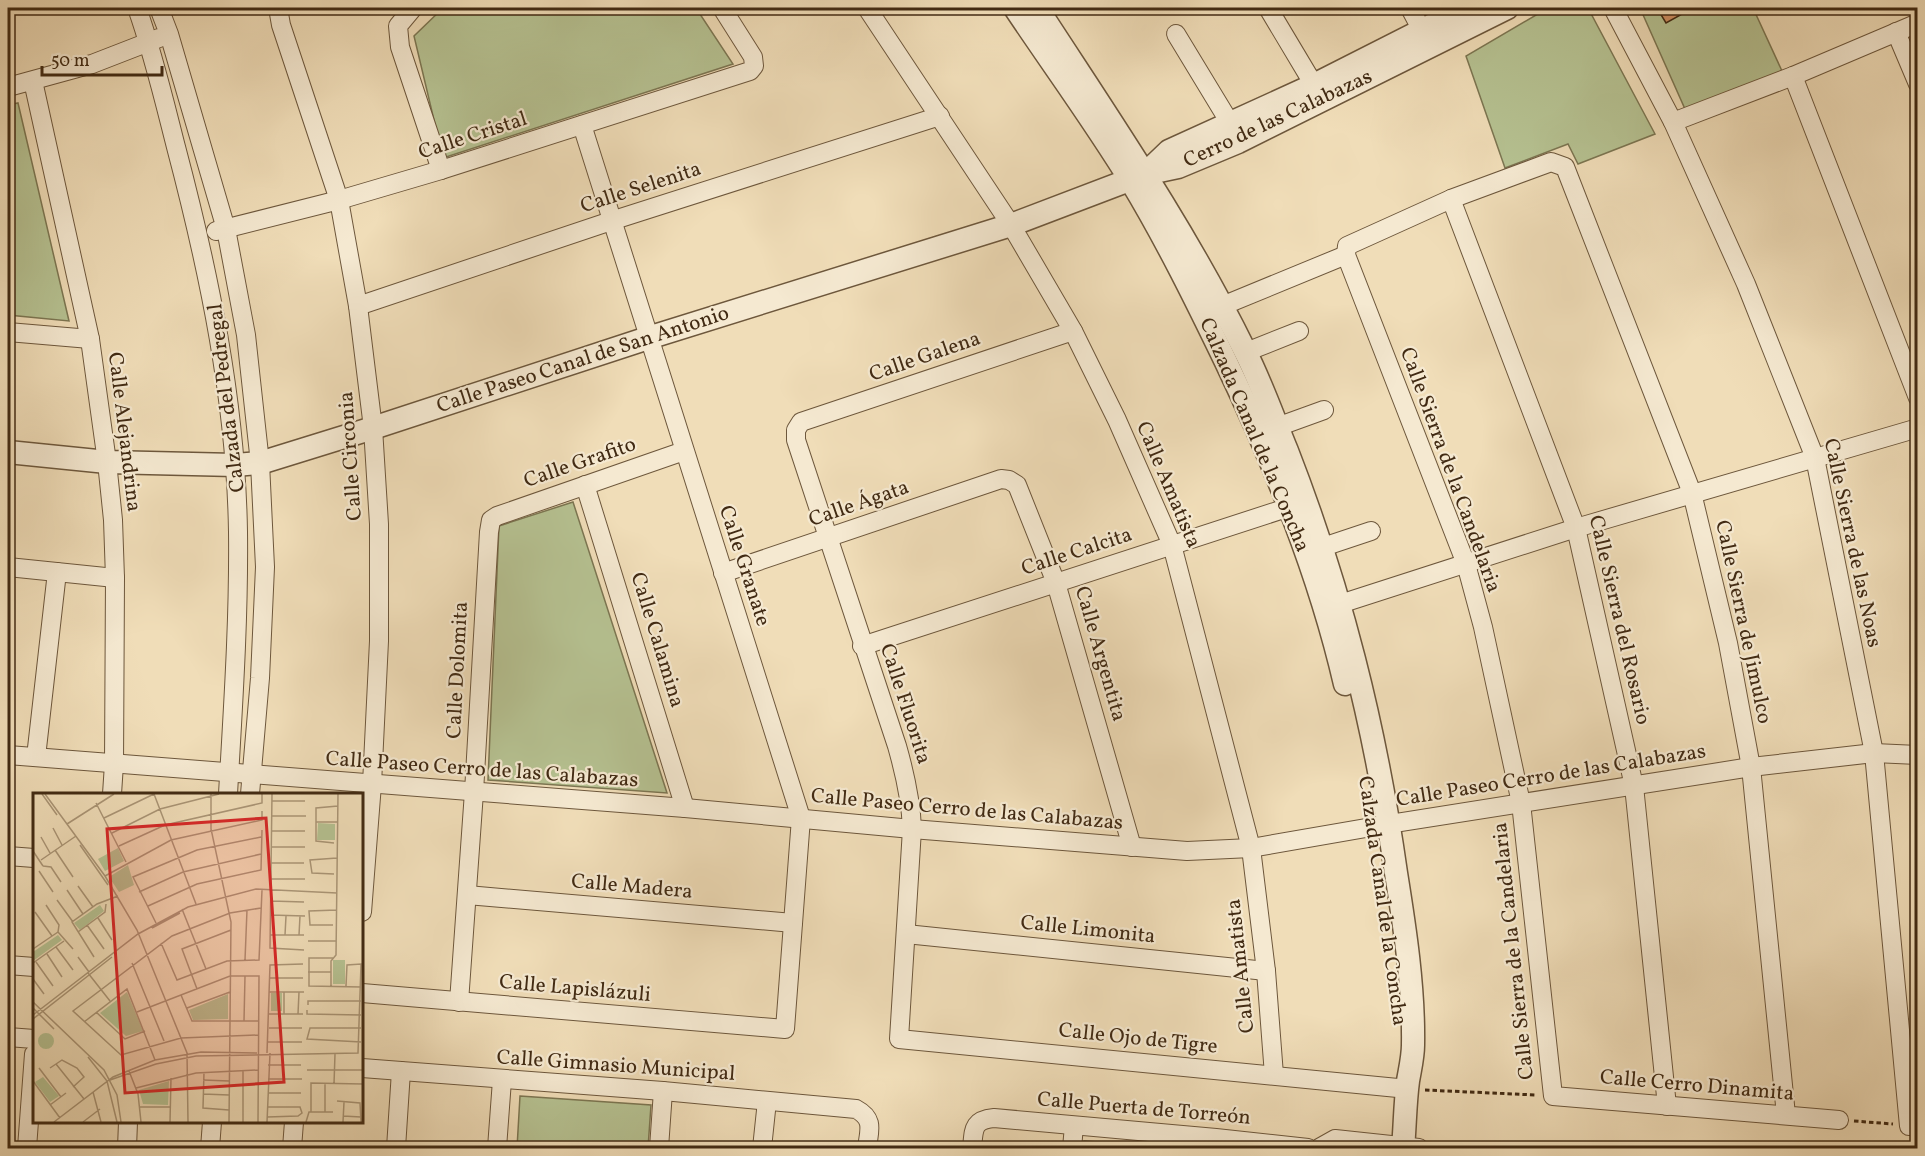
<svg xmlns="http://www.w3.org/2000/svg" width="1925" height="1156" viewBox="0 0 1925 1156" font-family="Vollkorn,serif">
<rect width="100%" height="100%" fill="#f0ddb8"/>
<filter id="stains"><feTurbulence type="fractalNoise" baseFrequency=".00333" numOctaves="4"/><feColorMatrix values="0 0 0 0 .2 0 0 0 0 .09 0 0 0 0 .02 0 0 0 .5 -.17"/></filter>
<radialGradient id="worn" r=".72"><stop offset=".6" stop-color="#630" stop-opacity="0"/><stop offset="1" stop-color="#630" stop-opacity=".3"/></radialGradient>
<g fill="#b6c292" stroke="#7c7652" stroke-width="1.5">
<path d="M443 8H696L733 64 443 158 414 36Z"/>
<path d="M1548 8H1588L1655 134 1578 164 1568 144 1505 168 1466 56Z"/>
<path d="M1640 8H1753L1782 71 1685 109Z"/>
<path d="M18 103 69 321 8 315V105Z"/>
<path d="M573 502 667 793 488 780 499 526Z"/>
<path d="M520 1096 651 1105 648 1148H517Z"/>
<path d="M1084 1141 1182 1148H1084Z"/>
</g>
<path fill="#d09064" stroke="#412a13" stroke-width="1.5" d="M1657 8H1693L1666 23Z"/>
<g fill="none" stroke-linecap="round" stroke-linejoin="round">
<defs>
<g id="minor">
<path d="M137 8C153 53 164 100 176 147 209 272 236 402 238 532 239 619 233 707 228 794"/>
<path d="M159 8 169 34 226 229 246 335 260 463 265 567 260 678 250 794"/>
<path d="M278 8 281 25 339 200 358 306 373 428 379 524V641L372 784 362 912"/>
<path d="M413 8 398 26 400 47 441 170"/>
<path d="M867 8 1011 225 1073 331 1117 420 1172 545 1251 848 1266 971 1274 1075"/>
<path d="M1268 8 1314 85"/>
<path d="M1410 8 1427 40"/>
<path d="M1613 8 1673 122 1746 284 1815 458 1874 753 1909 1126H1918"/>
<path d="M1896 32 1918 84"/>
<path d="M1176 34 1230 123"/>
<path d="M1793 76 1918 398"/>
<path d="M33 81 90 339 107 462 113 520 115 578 114 764 112 794"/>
<path d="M8 87 92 64 159 38"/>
<path d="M1673 122 1793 76 1918 23"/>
<path d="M1451 199 1576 528 1634 786 1667 1106"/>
<path d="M216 231 339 200 441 170 750 71 754 66 753 57 722 8"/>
<path d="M358 306 611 221 940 116"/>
<path d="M1222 306 1346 255"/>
<path d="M1073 331 801 422 796 430V440L897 746C905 774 911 800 912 829L899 1039 1408 1089"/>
<path d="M8 332 90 339"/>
<path d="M1246 352 1299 331"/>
<path d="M1277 427 1324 410"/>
<path d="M585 485 685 808"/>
<path d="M1323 547 1371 531"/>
<path d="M8 567 115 578"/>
<path d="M723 573 1001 479 1009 480 1017 485 1056 583 1132 847"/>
<path d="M1340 604 1576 528 1918 428"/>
<path d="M862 646 1302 503"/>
<path d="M8 755 685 808 912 829 1187 851 1251 848 1389 824 1751 767 1874 753 1918 755"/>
<path d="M36 757 57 572"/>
<path d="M8 856 34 858"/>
<path d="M467 895 793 923"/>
<path d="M906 934 1266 971"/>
<path d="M8 965 34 967"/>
<path d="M362 993 785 1029 801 818 582 125"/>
<path d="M459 1002 474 792 489 532 491 520 497 516 684 451"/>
<path d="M8 1037 34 1039"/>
<path d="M362 1068 663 1091 856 1109C875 1119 869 1131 867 1148"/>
<path d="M1786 1115 1751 767 1728 643 1692 493 1565 167 1551 162 1451 199 1347 246 1346 255 1466 564 1483 627 1521 803 1553 1096 1839 1120"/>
<path d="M27 1148 34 1054"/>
<path d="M127 1148 128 1122"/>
<path d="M210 1148 212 1122"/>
<path d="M292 1148 294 1122"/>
<path d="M396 1148 401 1071"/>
<path d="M497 1148 502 1080"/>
<path d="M659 1148 663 1091"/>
<path d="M762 1148 767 1101"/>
<path d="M972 1148C974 1130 972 1120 994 1118L1216 1138 1308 1148"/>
<path d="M1072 1148 1074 1126"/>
<path d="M1319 1148 1335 1139 1419 1148"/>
</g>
<g id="tertiary">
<path d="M1015 8C1053 65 1095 122 1131 181 1166 239 1196 300 1226 362 1275 465 1319 572 1345 684"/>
<path d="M1037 8C1109 119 1185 229 1244 349 1261 382 1273 417 1287 451 1341 590 1375 725 1396 873 1405 929 1414 988 1413 1045 1413 1057 1410 1069 1408 1081 1405 1103 1405 1126 1403 1148"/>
<path d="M1145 174 1169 151 1314 85 1466 8"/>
<path d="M8 452 107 462 235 465 260 463 373 428 648 338 1011 225 1145 174 1178 167 1238 142 1507 8"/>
</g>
</defs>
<use href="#minor" stroke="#6d573c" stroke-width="20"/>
<use href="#tertiary" stroke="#6d573c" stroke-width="25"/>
<g stroke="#412a13" stroke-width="3" stroke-dasharray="4.5 3" stroke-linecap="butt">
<path d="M1425 1090 1536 1095"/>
<path d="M1854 1121 1893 1124"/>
</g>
<use href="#minor" stroke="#f5e9d1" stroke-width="18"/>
<use href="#tertiary" stroke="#f5e9d1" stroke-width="22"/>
</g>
<g text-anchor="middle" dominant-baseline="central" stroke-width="4.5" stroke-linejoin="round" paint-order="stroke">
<g font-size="21" fill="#412a13" stroke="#f5e9d1">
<text transform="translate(1278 119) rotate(-25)">Cerro de las Calabazas</text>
<text transform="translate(473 136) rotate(-18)">Calle Cristal</text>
<text transform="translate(641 188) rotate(-18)">Calle Selenita</text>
<text transform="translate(925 357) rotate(-19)">Calle Galena</text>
<text transform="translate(583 360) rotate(-18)">Calle Paseo Canal de San Antonio</text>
<text transform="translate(227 398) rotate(-97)">Calzada del Pedregal</text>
<text transform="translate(124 432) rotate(83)">Calle Alejandrina</text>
<text transform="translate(1254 435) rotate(67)">Calzada Canal de la Concha</text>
<text transform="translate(351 456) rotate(-94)">Calle Circonia</text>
<text transform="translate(580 463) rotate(-19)">Calle Grafito</text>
<text transform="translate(1450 470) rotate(70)">Calle Sierra de la Candelaria</text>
<text transform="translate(1168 485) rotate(67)">Calle Amatista</text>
<text transform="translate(859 504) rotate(-19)">Calle Ágata</text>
<text transform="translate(1852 543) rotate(78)">Calle Sierra de las Noas</text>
<text transform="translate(1077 552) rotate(-18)">Calle Calcita</text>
<text transform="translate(744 566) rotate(72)">Calle Granate</text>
<text transform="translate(1619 620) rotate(77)">Calle Sierra del Rosario</text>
<text transform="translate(1743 622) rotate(78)">Calle Sierra de Jimulco</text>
<text transform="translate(657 640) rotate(73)">Calle Calamina</text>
<text transform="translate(1100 654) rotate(74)">Calle Argentita</text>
<text transform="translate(458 670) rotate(-87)">Calle Dolomita</text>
<text transform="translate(905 704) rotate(72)">Calle Fluorita</text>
<text transform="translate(482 770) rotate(4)">Calle Paseo Cerro de las Calabazas</text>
<text transform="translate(1551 776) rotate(-9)">Calle Paseo Cerro de las Calabazas</text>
<text transform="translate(967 810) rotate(5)">Calle Paseo Cerro de las Calabazas</text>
<text transform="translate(632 887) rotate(5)">Calle Madera</text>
<text transform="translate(1382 901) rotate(82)">Calzada Canal de la Concha</text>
<text transform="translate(1088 930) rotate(6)">Calle Limonita</text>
<text transform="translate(1514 951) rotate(-96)">Calle Sierra de la Candelaria</text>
<text transform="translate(1241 966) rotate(-96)">Calle Amatista</text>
<text transform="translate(575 989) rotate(5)">Calle Lapislázuli</text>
<text transform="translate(1138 1039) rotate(6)">Calle Ojo de Tigre</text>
<text transform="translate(616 1066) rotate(4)">Calle Gimnasio Municipal</text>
<text transform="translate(1697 1086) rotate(5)">Calle Cerro Dinamita</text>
<text transform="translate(1144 1109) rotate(5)">Calle Puerta de Torreón</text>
</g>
</g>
<g transform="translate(33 793)">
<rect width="330" height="330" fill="#f0ddb8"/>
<path d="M285 30 302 31V47H284ZM85 55 91 68 72 78 65 66ZM95 72 101 92 86 99 76 84ZM67 112 71 118 47 137 41 130ZM25 142 29 147 0 168V159ZM300 167H312V191H300ZM94 199 110 238 93 243 67 220ZM238 200H249V218H238ZM195 201V226L160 227 156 217ZM5 248a8 8 0 1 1 16 0a8 8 0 1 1-16 0ZM10 284 26 303 17 309 2 289ZM136 288 135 312 110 311 106 297Z" fill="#b6c292"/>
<path fill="none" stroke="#aa9576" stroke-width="1.5" d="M9 1 24 22M12 1 72 83 104 137 154 260 155 329M121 1 163 111M178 1V36L198 129 196 329M239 1 237 155 271 157M239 8H272M63 10 93 69M239 23H273M71 25 121 1M283 29H305M34 31 81 1M20 35 29 52M239 38H272M79 40 127 16 186 1M8 44 17 60M301 50 283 48V15L305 13M47 52 75 92M86 53 132 32 229 10V1M239 54H272M22 57 40 84M0 58 10 73M8 67 43 43M238 70H271M10 73 18 74 28 89M6 78 20 99M301 81 279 80 277 67 304 65M72 83 138 47 229 27V18M238 86H272M45 93 60 114M34 97 50 121M106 99 150 79 228 61M24 107 40 129M238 108 271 109M238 108V86M13 112 26 132 25 139M115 113 164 91 228 77 229 37M149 116 173 176M2 119 19 143M237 122 272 123M65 125 79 147M123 130 100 84 164 57 228 44M54 132 71 156M300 132H277L276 118 304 117M119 135 147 120M25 139 40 156M45 139 72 119 73 111M237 142H271M252 142 253 123M266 142 267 123M275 148H303M128 150 144 187 194 168 226 167 229 97M23 154 40 177M0 156 25 139M14 161 29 184M45 164 56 179M61 164 39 129 64 111 85 103M300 165H276V193L328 194M212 167 214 117M3 169 20 193M0 170 31 148M99 170 131 248M275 179H298M55 180 77 208M236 185H270M0 186 11 201M298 193V168L303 162 305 1M164 196 149 156 198 137M236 199H271M148 202 159 228H226M0 209 71 277 84 302 88 329M275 212V208H328M0 215 21 236M154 215 197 199M274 217V221L328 222M63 219 92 246 112 238M104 219 197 183H226L225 329M236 221H270M251 221V199M265 221 266 199M0 222 105 141 155 114 223 96 304 100M0 226 79 164M211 228 212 183M51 229 94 196 122 267M236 235H269M328 235H277L274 246 328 249M225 242 148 245 88 262 40 218 139 143 197 120 228 115M235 249H269M234 260 237 172 270 171M55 264 74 288 84 329M23 271 51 306M235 272H268M6 275 28 304M17 275 29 267 44 275 51 284 40 294M274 277H330M96 278 105 301 108 329M171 279 170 315 196 317M235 286H269M77 287 123 271 163 263 325 260 328 171 314 172 313 193M170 287 196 288M0 288 27 325M301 291 302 261M103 295 163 280 225 277M60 299 68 329M235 300H268M170 301 196 302M304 308 327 310 328 329M17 312 33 300M107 314H138M278 319V290L330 291M292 319V291M310 323 328 324M234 324 265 323 269 320 267 314H235M21 329 80 284 122 267 168 259 224 260M50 329 67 316M137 329 138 285M210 329V277M234 329 237 260M273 329 276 319H300M310 329 311 309"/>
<path fill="#d62828" fill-opacity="0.15" stroke="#d62828" stroke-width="3" d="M233 25 251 289 92 300 74 36Z"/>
<rect width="330" height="330" fill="none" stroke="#412a13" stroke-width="3"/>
</g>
<rect width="1925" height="1156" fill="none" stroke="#f0ddb8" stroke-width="30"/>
<rect x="9" y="9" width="1907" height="1138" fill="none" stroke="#412a13" stroke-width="3"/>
<rect x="15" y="15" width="1895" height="1126" fill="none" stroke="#412a13" stroke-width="1.5"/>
<path d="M42 66v9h120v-9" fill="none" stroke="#412a13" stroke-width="3"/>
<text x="51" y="66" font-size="18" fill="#412a13" stroke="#f5e9d1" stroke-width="4.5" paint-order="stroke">50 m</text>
<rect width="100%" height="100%" filter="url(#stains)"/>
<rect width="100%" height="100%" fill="url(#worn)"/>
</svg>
